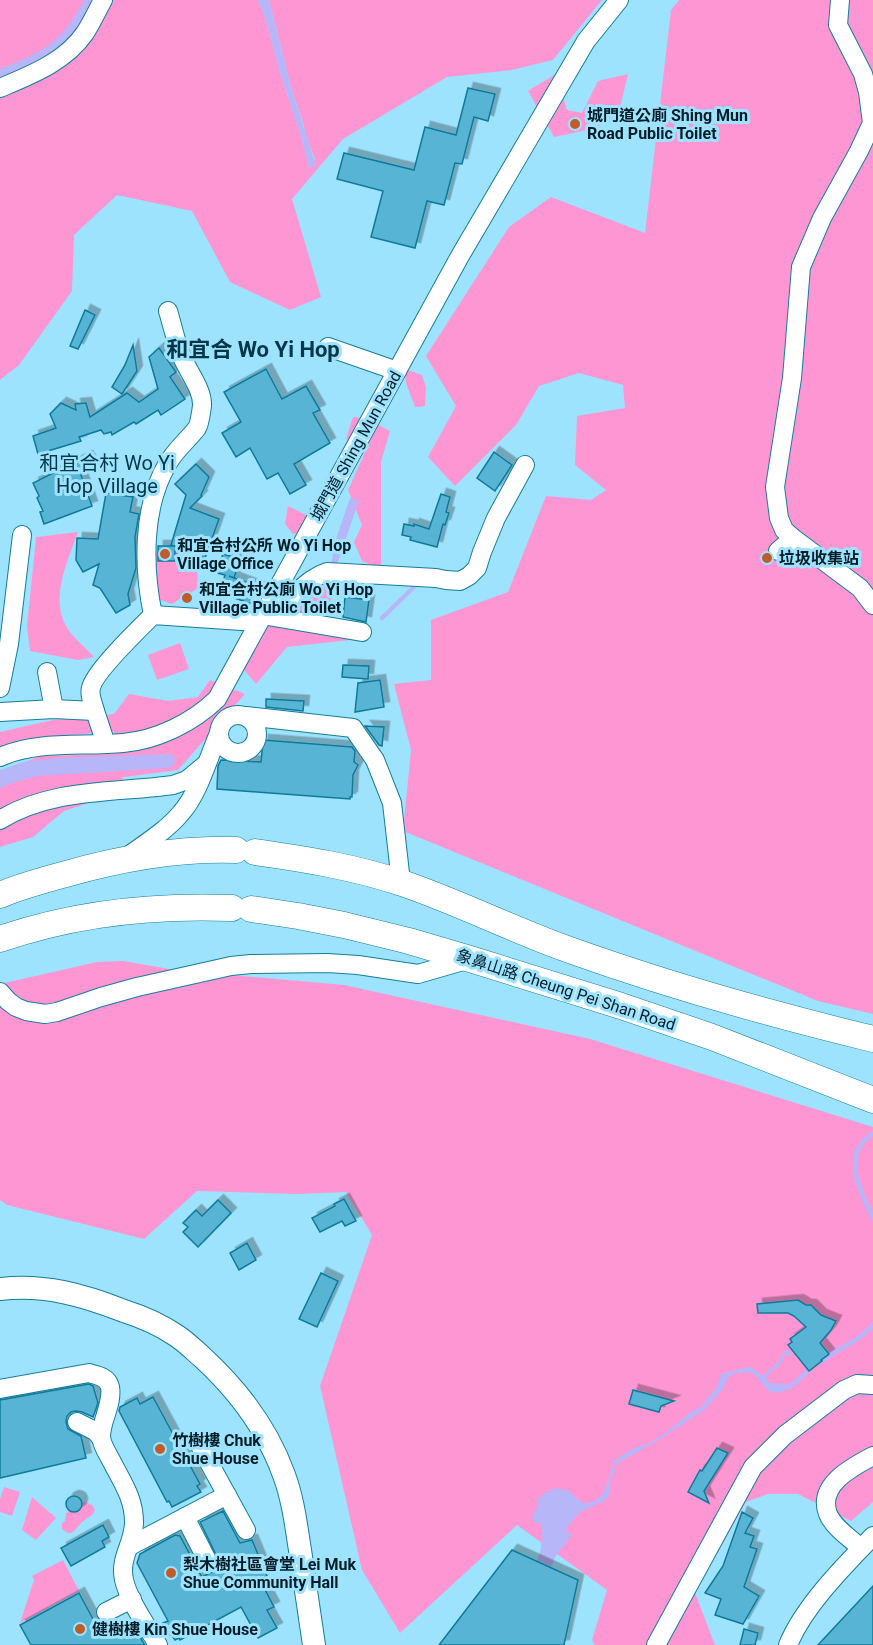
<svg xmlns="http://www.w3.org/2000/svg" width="873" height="1645" viewBox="0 0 873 1645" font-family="Roboto,'Noto Sans TC',sans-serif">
<defs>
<filter id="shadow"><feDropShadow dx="5.5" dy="-5.5" stdDeviation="0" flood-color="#0004"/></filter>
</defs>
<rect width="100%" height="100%" fill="#9ee3fe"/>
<g fill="#fe96d3">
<path d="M0 0H258C269 24 273 48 280 72 290 104 302 135 309 167L315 159 306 137 304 126 291 87 269 0H602L553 60 512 70 447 77 343 139 292 199 321 297 290 310 230 282 192 211 117 195 74 235 72 291 19 365 0 380Z"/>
<path d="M679 0H873V1014L818 1001 403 831 411 750 394 684 431 680V620L508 592 546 496 591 500 606 490 575 465 577 416 625 408 623 385 579 373 539 386 516 425 455 486 428 457 456 406 426 356 509 227 551 197 645 233 671 10Z"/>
<path d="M556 74 567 110 582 113 598 81 628 74 617 120 582 131 554 137 528 91Z"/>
<path d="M405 369 422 375 426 387 425 406 415 407 406 383Z"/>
<path d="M353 417 364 418 390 431 381 462V570L362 561 354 542 362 525 348 490 363 457 366 448 346 439Z"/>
<path d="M288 506 306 515 318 531 293 534 285 524Z"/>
<path d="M78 532C68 560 50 597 66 626 71 636 86 648 94 657L78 660 30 651 27 626 36 537Z"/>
<path d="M196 552 198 588 172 604 140 593 145 553Z"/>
<path d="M327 580 339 589 318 616 344 625 350 640 287 647 256 684 239 664 272 612 281 615Z"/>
<path d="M180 643 189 669 157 680 148 655Z"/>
<path d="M210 680 245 694 178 770 124 777 104 798 64 811 33 837 0 847V773L40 756 112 754 114 731 24 740 0 756V732L53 720 114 714 129 694 168 701 198 697Z"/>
<path d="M123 961 175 970 344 985 590 1039 873 1127V1502L851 1521 798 1494H768L746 1502 695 1593 715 1645H595L592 1640 607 1590 517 1525 400 1633 362 1570 320 1386 372 1235 346 1192 299 1194 197 1191 144 1239 7 1205 0 1200V984L97 962Z"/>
<path d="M4 1487 20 1492 12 1516 0 1512V1499Z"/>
<path d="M32 1497 56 1518 36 1540 22 1530Z"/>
<path d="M85 1502 92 1505 95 1510 93 1514 82 1522 72 1533H68L62 1529V1523L65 1521 66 1514 69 1510 75 1512 80 1509 82 1503Z"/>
<path d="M63 1560 79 1591 20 1623 34 1580 32 1576Z"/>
</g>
<g fill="#b7b6f9">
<path d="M84 0H100L68 45 0 84V69C44 51 61 44 84 0Z"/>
<path d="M258 0H269L291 87 316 166 309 168C302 135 290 104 280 72 273 48 269 24 258 0Z"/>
<path d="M350 498 359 500 342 550 344 551 340 556 337 564 331 563 333 556 331 548H333Z"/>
<path d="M171 754 176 760 170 768 37 776 15 782 0 788V770L23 762 58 758Z"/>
<path d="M787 1350 792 1353 790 1356 785 1354 782 1363 769 1374 766 1379 770 1383 786 1384 784 1391C755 1401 768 1359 729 1376L723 1389 704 1410 660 1439 616 1464 614 1474 609 1482V1495L606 1500 580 1512 568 1526 566 1531 572 1535 555 1557 551 1567 537 1561 541 1549 542 1525 534 1522 532 1518 539 1503 536 1501 545 1493 551 1490 558 1488 569 1491 581 1502 588 1503 595 1501 602 1495 611 1473 614 1461 634 1448 647 1444 663 1435 690 1413 701 1407 717 1387 721 1374 748 1367 752 1368 763 1376 779 1361 783 1352Z"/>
</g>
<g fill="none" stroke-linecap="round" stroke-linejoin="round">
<g stroke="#b7b6f9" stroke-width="4.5">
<path d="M382 618 417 584"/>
<path d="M873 1133C870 1136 865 1139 862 1143 845 1166 863 1196 873 1218"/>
<path d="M822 1361C838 1348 860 1341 873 1325"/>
<path d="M781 1389 791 1386 808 1371"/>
</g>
</g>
<g fill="#59b4d5" stroke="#0e7a99" stroke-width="1.5" filter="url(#shadow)">
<path d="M468 88 495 94 488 121 474 117 462 164 455 163 444 205 427 201 415 248 371 237 383 191 337 179 344 153 414 170 425 127 456 135Z"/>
<path d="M85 310 95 315 78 349 70 346Z"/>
<path d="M133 345 137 371 122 394 112 387 125 365Z"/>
<path d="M159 348 176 372 170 377 185 399 161 415 158 410 136 424 134 422 112 435 111 432 104 434 101 430 79 437 81 441 38 454 33 436 56 428 50 414 61 403 76 410 75 404 86 403 90 417 127 393 139 402 158 389 149 357Z"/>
<path d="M266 369 282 399 306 386 320 410 313 413 330 443 294 464 306 485 290 494 278 473 267 479 250 448 236 457 222 433 241 422 224 392Z"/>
<path d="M494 452 512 465 495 491 477 478Z"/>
<path d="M87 456 94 468 81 475 92 506 44 524 40 512 43 511 37 498 39 496 33 483Z"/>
<path d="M196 464 209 477 201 495 202 496 190 508 219 519 205 558 175 546V561H158V546H174L171 545 186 495 175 484Z"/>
<path d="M106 493 133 497 130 512 139 514 135 537 136 568 128 594 130 605 116 613 100 588 93 585 99 564 83 572 76 560 77 538 98 539Z"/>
<path d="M441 494 450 497 446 512 449 513 445 525 443 524 437 547 410 540 411 537 402 535 404 524 414 526V524L429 529Z"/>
<path d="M223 554 240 559 234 578 229 576 261 588 252 604 220 593 225 575 217 573Z"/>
<path d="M345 597 369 600 366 622 343 617Z"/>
<path d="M343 665 369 666 368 679 342 677Z"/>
<path d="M380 680 384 707 355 712 358 683Z"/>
<path d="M266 699 304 701 303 711 266 707Z"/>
<path d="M365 726 384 727 382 746 379 745Z"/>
<path d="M263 740 352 747 355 751 354 762 358 765 353 775 352 797H350V799L217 789 218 766 221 760 261 762Z"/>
<path d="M344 1199 356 1221 345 1226 342 1221 320 1232 312 1218 335 1206 334 1204Z"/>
<path d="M218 1200 231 1213 198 1247 183 1232 188 1227 183 1223 196 1210 202 1216Z"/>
<path d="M247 1243 256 1260 239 1270 230 1253Z"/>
<path d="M321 1273 338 1281 317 1327 299 1319Z"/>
<path d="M798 1300 806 1305H811L821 1315 836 1321 831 1330 820 1343 829 1354 821 1360 822 1361 809 1371 788 1345 792 1342 790 1339 806 1327 794 1316 788 1313H758L757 1304Z"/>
<path d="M89 1384 93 1386 98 1403 93 1417 82 1412 76 1411 71 1412 67 1416 66 1422 68 1429 81 1436 86 1458 0 1478V1400Z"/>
<path d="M633 1390 674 1401 661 1406 659 1412 629 1404Z"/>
<path d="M153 1397 200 1484 197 1486 201 1492 172 1507 169 1501 167 1502 119 1411 120 1407 137 1398 140 1404Z"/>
<path d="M717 1448 728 1453 704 1491 709 1503 688 1492 700 1470 702 1471Z"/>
<circle cx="74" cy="1504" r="8"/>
<path d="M223 1511 240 1543 252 1540 267 1576 260 1580 274 1607 267 1610 277 1628 258 1638 241 1607 180 1640 179 1638 175 1640 171 1634 169 1635 163 1623 168 1621 137 1563 140 1554 175 1535 180 1536 202 1577 222 1567 200 1522Z"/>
<path d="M742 1512 753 1518 745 1533 754 1536 750 1547 757 1549 744 1587 759 1596 743 1624 715 1615 721 1599 705 1593 723 1566Z"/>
<path d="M103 1525 109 1537 102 1541 105 1547 71 1566 61 1548Z"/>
<path d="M512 1550 578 1580 564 1645H439Z"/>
<path d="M873 1586V1645H818Z"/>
<path d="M79 1593 100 1632 111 1636 132 1625 145 1645H31L20 1625Z"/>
<path d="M744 1629 758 1633 755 1645H740Z"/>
</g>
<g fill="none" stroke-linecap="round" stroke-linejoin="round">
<defs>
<g id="minor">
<path d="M840 0 838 25 863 74 868 92 872 123 859 151 822 218 801 267 792 378 775 487 779 518 784 530 793 538 860 588 873 605"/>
<path d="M0 88C31 75 65 62 85 33 92 22 97 11 103 0"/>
<path d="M328 347 397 371"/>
<path d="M778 551 793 538"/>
<path d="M264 611C291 606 302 580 327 572L436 578 446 580 460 581 469 576 477 568 482 552 496 518 525 465"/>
<path d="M153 615C143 568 142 506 168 463 176 449 188 440 197 428 200 423 201 412 202 406 203 390 189 373 183 359 176 344 173 327 168 311"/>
<path d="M262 615 362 632"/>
<path d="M47 672 54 709"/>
<path d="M0 688 9 644 22 535"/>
<path d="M95 711 106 744"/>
<path d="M0 712 54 709 95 711C93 703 89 695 91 688 94 672 140 628 153 615L258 622"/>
<circle cx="238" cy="734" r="19"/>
<path d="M246 716 353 728 375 760 392 803 401 882"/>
<path d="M0 757C38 740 82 747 123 743 157 740 192 723 217 699L460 256 586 41 619 0"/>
<path d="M0 820C51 788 116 793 173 785L187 780 205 765"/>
<path d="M128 856C146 843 167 830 181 813 199 793 208 758 219 733"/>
<path d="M0 992 8 1001 16 1007 26 1011 45 1014 57 1012 101 997 137 987 231 966 251 964 327 963 358 965 418 974 470 959"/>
<path d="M0 1389 89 1373C97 1375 108 1377 110 1387 113 1404 101 1420 101 1437 102 1446 108 1454 112 1462 122 1482 134 1498 134 1522 134 1544 119 1557 124 1580 129 1601 147 1626 158 1645"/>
<path d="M77 1422 95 1431 101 1438"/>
<path d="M201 1448 246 1530"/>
<path d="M185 1517 206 1558"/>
<path d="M130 1546 227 1495"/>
<path d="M861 1548C850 1538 834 1528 828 1514 817 1485 852 1467 873 1456"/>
<path d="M106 1612 132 1599"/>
<path d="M656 1645 753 1467 785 1435 844 1390 857 1384 873 1385"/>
<path d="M788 1645C804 1606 844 1566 873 1536"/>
</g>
<path id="major" d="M0 1289C45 1284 83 1295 124 1311 143 1317 161 1325 177 1336 186 1342 194 1350 202 1357 238 1390 267 1428 284 1475 293 1499 296 1525 300 1550 305 1582 309 1613 314 1645"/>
<g id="highway">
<path d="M255 852C305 859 354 867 402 883 458 902 511 929 567 949 667 985 770 1014 873 1039"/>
<path d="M0 895C21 886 44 880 66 874 122 858 177 848 236 850"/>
<path d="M251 909 298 916 344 925 409 941 470 959 621 1006 712 1037 873 1100"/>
<path d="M0 939C75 913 153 905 232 908"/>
</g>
</defs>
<use href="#minor" stroke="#157d9c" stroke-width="20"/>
<use href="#major" stroke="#157d9c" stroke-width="24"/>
<use href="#highway" stroke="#157d9c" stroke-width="27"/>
<use href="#minor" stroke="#fff" stroke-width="18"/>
<use href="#major" stroke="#fff" stroke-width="22"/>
<use href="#highway" stroke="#fff" stroke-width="26"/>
</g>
<g fill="#c05c29" stroke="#9ee3fe" stroke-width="2">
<circle cx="575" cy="124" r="6"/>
<circle cx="165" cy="554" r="6"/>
<circle cx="767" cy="558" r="6"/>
<circle cx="187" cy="598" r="6"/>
<circle cx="160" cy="1449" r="6"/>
<circle cx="171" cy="1573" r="6"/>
<circle cx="80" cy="1629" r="6"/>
</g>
<g text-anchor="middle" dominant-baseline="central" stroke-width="6" stroke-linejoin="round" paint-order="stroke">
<g font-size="16" font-weight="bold" fill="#011e28" stroke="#9ee3fe" text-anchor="start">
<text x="587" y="115">城門道公廁 Shing Mun<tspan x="587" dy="18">Road Public Toilet</tspan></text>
<text x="177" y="545">和宜合村公所 Wo Yi Hop<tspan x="177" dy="18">Village Office</tspan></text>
<text x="779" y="558">垃圾收集站</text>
<text x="199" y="589">和宜合村公廁 Wo Yi Hop<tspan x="199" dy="18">Village Public Toilet</tspan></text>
<text x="172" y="1440">竹樹樓 Chuk<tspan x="172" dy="18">Shue House</tspan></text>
<text x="183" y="1564">梨木樹社區會堂 Lei Muk<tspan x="183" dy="18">Shue Community Hall</tspan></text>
<text x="92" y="1629">健樹樓 Kin Shue House</text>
</g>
<g font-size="16" fill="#011e28" stroke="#9ee3fe">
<text transform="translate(356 446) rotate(-61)">城門道 Shing Mun Road</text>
<text transform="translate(566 990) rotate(18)">象鼻山路 Cheung Pei Shan Road</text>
</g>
<g font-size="20" fill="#013748" stroke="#9ee3fe">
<text x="107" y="463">和宜合村 Wo Yi<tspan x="107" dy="23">Hop Village</tspan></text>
</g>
<g font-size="22" font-weight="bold" fill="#013748" stroke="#9ee3fe">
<text x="253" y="349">和宜合 Wo Yi Hop</text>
</g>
</g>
</svg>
